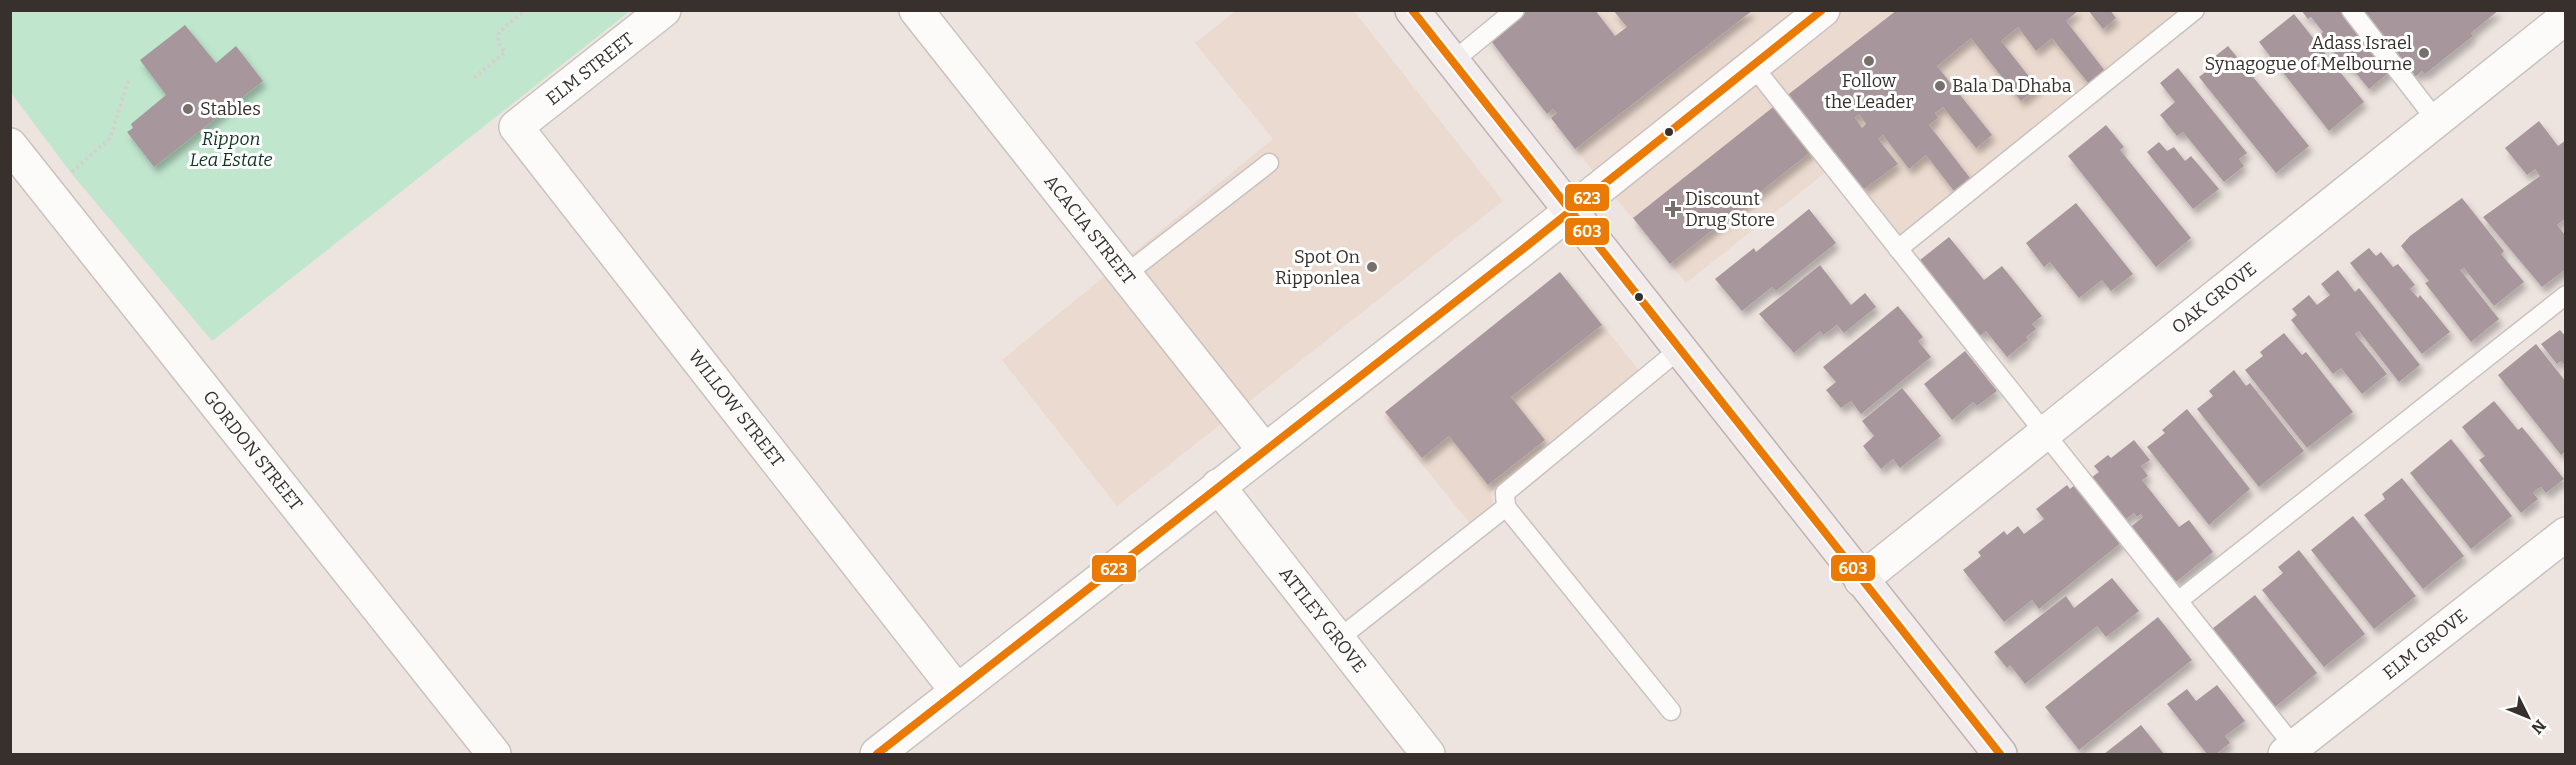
<svg xmlns="http://www.w3.org/2000/svg" width="2576" height="765" viewBox="0 0 2576 765" font-family="Bitter,serif">
<defs>
<filter id="shadow"><feDropShadow dx="3.5" dy="6" stdDeviation="3" flood-color="#0004"/></filter>
</defs>
<rect width="100%" height="100%" fill="#eee4df"/>
<g fill="#ebdacf">
<path d="M1525 10 2184 11 1898 238 1840 161 1686 283 1576 150 1492 37Z"/>
<path d="M1236 11H1354L1503 201 1117 506 1002 360 1273 139 1195 43Z"/>
<path d="M1554 278 1568 281 1641 373 1490 493 1495 507 1472 526 1383 416Z"/>
</g>
<path fill="#c0e6ce" d="M11 11H630L212 341 71 173 11 93Z"/>
<g fill="#a7979d" fill-rule="evenodd" filter="url(#shadow)">
<path d="M1522 10H1595L1615 36 1627 27 1613 10H1753L1575 149 1551 118 1557 113 1553 109 1547 114 1488 37Z"/>
<path d="M1897 10H2079L2066 21 2105 71 2089 84 2052 38 2036 51 2018 27 2001 41 2038 88 2021 101 1971 38 1937 66 1992 135 1976 148 1943 107 1935 113 1938 118 1929 125 1970 178 1954 191 1926 155 1909 169 1883 135 1878 139 1898 164 1864 189 1823 138 1819 141 1785 97ZM1859 114 1866 124 1862 128 1855 118Z"/>
<path d="M2088 10H2110L2116 18 2103 29Z"/>
<path d="M2301 10H2346L2393 69 2369 89 2351 67 2348 69 2320 35 2323 32 2311 17 2308 19Z"/>
<path d="M2362 10H2499L2471 33 2473 36 2425 74 2422 71 2414 78V74Z"/>
<path d="M2294 14 2364 102 2329 131 2259 42Z"/>
<path d="M185 25 216 63 236 46 263 81 154 167 127 132 133 128 131 124 166 95 140 60Z"/>
<path d="M2228 46 2309 146 2276 173 2199 77 2208 70 2204 65Z"/>
<path d="M2178 68 2247 153 2239 159 2244 166 2224 182 2183 132 2177 136 2160 115 2175 102 2160 83Z"/>
<path d="M1777 104 1813 150 1670 264 1633 218Z"/>
<path d="M2539 121 2558 146 2566 140V218L2557 225 2566 236V269L2542 287 2483 217 2540 176 2535 169 2527 175 2505 148Z"/>
<path d="M2106 125 2124 147 2120 150 2191 238 2156 267 2068 156Z"/>
<path d="M2159 142 2167 151 2174 147 2185 161 2191 156 2219 189 2193 209 2147 152Z"/>
<path d="M2462 198 2504 251 2501 254 2524 282 2494 306 2464 268 2460 270 2499 319 2471 342 2425 283 2429 281 2401 246 2410 236Z"/>
<path d="M2076 203 2133 274 2111 291 2102 280 2079 298 2050 262 2044 267 2026 243Z"/>
<path d="M1809 209 1836 243 1776 291 1772 287 1742 311 1715 279 1754 248 1756 252Z"/>
<path d="M1949 237 1984 280 2002 266 2042 316 2032 324 2036 329 2026 337 2028 340 2007 357 1986 331 1980 336 1920 260Z"/>
<path d="M2369 248 2376 256 2381 252 2393 267 2398 264 2415 285 2410 289 2418 298 2420 295 2450 332 2422 354 2350 263Z"/>
<path d="M1820 265 1851 305 1865 293 1876 307 1844 333 1837 325 1823 335 1820 331 1794 353 1759 314Z"/>
<path d="M2338 270 2355 292 2359 288 2420 365 2399 382 2359 331 2355 334 2387 374 2362 394 2341 368 2333 374 2291 320 2297 315 2292 309 2309 295 2317 305 2330 295 2321 284Z"/>
<path d="M1560 272 1602 325 1511 397 1545 440 1488 485 1449 436 1422 458 1385 412Z"/>
<path d="M1898 306 1923 337 1918 341 1931 357 1861 414 1851 401 1841 408 1826 390 1836 382 1823 367Z"/>
<path d="M2560 330 2566 337V367L2561 361 2557 364 2541 344Z"/>
<path d="M2284 333 2302 355 2306 352 2353 412 2307 448 2245 370 2263 356 2260 352Z"/>
<path d="M2536 344 2566 382V451L2561 455 2498 375Z"/>
<path d="M1965 351 1997 391 1977 406 1973 402 1952 420 1924 384Z"/>
<path d="M2234 370 2246 386 2250 383 2304 451 2259 487 2197 409 2213 396 2209 391Z"/>
<path d="M1902 388 1941 436 1900 468 1893 459 1881 469 1863 446 1874 436 1862 421Z"/>
<path d="M2494 401 2518 430 2522 427 2564 479 2546 493 2541 487 2537 489 2533 493 2538 499 2521 513 2479 460 2485 456 2462 427Z"/>
<path d="M2187 409 2250 489 2209 525 2147 447 2165 433 2162 430Z"/>
<path d="M2451 439 2512 516 2471 549 2410 473Z"/>
<path d="M2134 440 2150 460 2141 466 2148 476 2142 480 2179 527 2189 520 2213 552 2176 582 2165 568 2161 571 2128 529 2143 517 2141 514 2137 517 2134 513 2122 522 2088 480 2099 472 2094 466 2108 455 2111 458Z"/>
<path d="M2402 478 2464 556 2423 589 2364 515 2385 499 2382 494Z"/>
<path d="M2076 484 2122 542 2039 609 2032 600 2004 622 1963 570 1981 556 1978 552 2004 531 2007 535 2018 526 2024 534 2044 519 2036 509 2067 485 2070 489Z"/>
<path d="M2353 516 2416 596 2374 629 2311 550Z"/>
<path d="M2299 550 2365 634 2324 667 2262 590 2283 573 2278 567Z"/>
<path d="M2112 578 2139 611 2106 637 2097 626 2025 684 2010 665 2007 668 1994 652 2066 596 2074 608Z"/>
<path d="M2255 595 2317 673 2275 707 2212 629Z"/>
<path d="M2158 617 2192 660 2079 750 2045 707Z"/>
<path d="M2217 685 2245 721 2225 736 2230 743 2216 754H2207L2167 704 2187 689 2196 701Z"/>
<path d="M2141 725 2164 754H2104Z"/>
</g>
<g fill="none" stroke-linecap="round" stroke-linejoin="round">
<defs>
<g id="lane">
<path d="M2351 10 2436 120"/>
<path d="M1452 62 1515 10"/>
<path d="M1753 66 2299 753"/>
<path d="M1898 249 2195 10"/>
<path d="M1126 274 1269 163"/>
<path d="M1506 507 1505 493 1681 348"/>
<path d="M2178 601 2566 295"/>
<path d="M1337 640 1506 507 1671 711"/>
</g>
<g id="street">
<path id="s1" d="M664 10 516 127 957 691"/>
<path id="s2" d="M916 10 1264 450"/>
<path id="s3" d="M10 145 494 754"/>
<path id="s4" d="M1218 486 1428 754"/>
<path id="s5" d="M1861 580 2566 17"/>
<path id="s6" d="M2285 754 2566 534"/>
</g>
<path id="secondary" d="M877 754 1523 249 1823 10"/>
<path id="primary" d="M1412 10 2000 754"/>
</defs>
<use href="#lane" stroke="#c9c2be" stroke-width="21"/>
<use href="#street" stroke="#c9c2be" stroke-width="36"/>
<use href="#secondary" stroke="#c9c2be" stroke-width="36"/>
<use href="#primary" stroke="#c0b2b2" stroke-width="36"/>
<g stroke="#d4d0cf" stroke-width="4" stroke-dasharray="3 3" stroke-linecap="butt">
<path d="M120 10V11"/>
<path d="M474 78 505 52 498 42 499 32 526 10"/>
<path d="M72 172 110 138 129 78"/>
</g>
<use href="#lane" stroke="#fcfbfa" stroke-width="18"/>
<use href="#street" stroke="#fcfbfa" stroke-width="33"/>
<use href="#secondary" stroke="#fcfbfa" stroke-width="33"/>
<use href="#primary" stroke="#f3eced" stroke-width="33"/>
<defs>
<path id="bus-1" d="M877 754 1523 249 1822 10"/>
<path id="bus-2" d="M1412 10 2000 754"/>
</defs>
<use href="#bus-1" stroke="#fff" stroke-width="12"/>
<use href="#bus-2" stroke="#fff" stroke-width="12"/>
<use href="#bus-1" stroke="#eb7a04" stroke-width="8"/>
<use href="#bus-2" stroke="#eb7a04" stroke-width="8"/>
</g>
<g fill="#776f6b" stroke="#fff" stroke-width="2">
<circle cx="2424" cy="53" r="6"/>
<circle cx="1869" cy="61" r="6"/>
<circle cx="1940" cy="86" r="6"/>
<circle cx="188" cy="109" r="6"/>
<path d="M1670 200h6v6h6v6h-6v6h-6v-6h-6v-6h6z"/>
<circle cx="1372" cy="267" r="6"/>
</g>
<g fill="#37302d" stroke="#fff" stroke-width="2">
<circle cx="1669" cy="132" r="5"/>
<circle cx="1639" cy="297" r="5"/>
</g>
<g text-anchor="middle" dominant-baseline="central" stroke-width="6" stroke-linejoin="round" paint-order="stroke">
<g font-size="18" fill="#37302d" stroke="#fff" text-anchor="start">
<text x="2412" y="43" text-anchor="end">Adass Israel<tspan x="2412" dy="21">Synagogue of Melbourne</tspan></text>
<text x="1869" y="81" text-anchor="middle">Follow<tspan x="1869" dy="21">the Leader</tspan></text>
<text x="1952" y="86">Bala Da Dhaba</text>
<text x="200" y="109">Stables</text>
<text x="1685" y="199">Discount<tspan x="1685" dy="21">Drug Store</tspan></text>
<text x="1360" y="257" text-anchor="end">Spot On<tspan x="1360" dy="21">Ripponlea</tspan></text>
</g>
<g font-size="18" fill="#37302d" stroke="#fff">
<text transform="translate(590 69) rotate(-38)">ELM STREET</text>
<text stroke="none"><textPath href="#s2" startOffset="280">ACACIA STREET</textPath></text>
<text stroke="none"><textPath href="#s5" startOffset="452">OAK GROVE</textPath></text>
<text stroke="none"><textPath href="#s1" startOffset="546">WILLOW STREET</textPath></text>
<text stroke="none"><textPath href="#s3" startOffset="390">GORDON STREET</textPath></text>
<text stroke="none"><textPath href="#s4" startOffset="170">ATTLEY GROVE</textPath></text>
<text stroke="none"><textPath href="#s6" startOffset="178">ELM GROVE</textPath></text>
</g>
<g font-size="18" font-style="italic" fill="#103524" stroke="#fff">
<text x="231" y="139">Rippon<tspan x="231" dy="21">Lea Estate</tspan></text>
</g>
</g>
<g stroke="#fff" stroke-width="2">
<rect x="1564" y="183" width="46" height="29" rx="6" fill="#eb7a04"/>
<rect x="1564" y="217" width="46" height="29" rx="6" fill="#eb7a04"/>
<rect x="1830" y="554" width="46" height="28" rx="6" fill="#eb7a04"/>
<rect x="1091" y="554" width="46" height="29" rx="6" fill="#eb7a04"/>
</g>
<g font-size="16" text-anchor="middle" font-weight="bold" fill="#fff">
<text x="1587" y="204">623</text>
<text x="1587" y="237">603</text>
<text x="1853" y="574">603</text>
<text x="1114" y="575">623</text>
</g>
<rect width="2576" height="765" fill="none" stroke="#37302d" stroke-width="24"/>
<g transform="translate(2528 717) rotate(133)" stroke="#ffffff" stroke-width="4.5" paint-order="stroke">
<path d="M0-4.5L10 22L0 15L-10 22Z" fill="#37302d"/>
<text y="-9" font-size="16" font-weight="bold" text-anchor="middle" fill="#37302d">N</text>
</g>
</svg>
